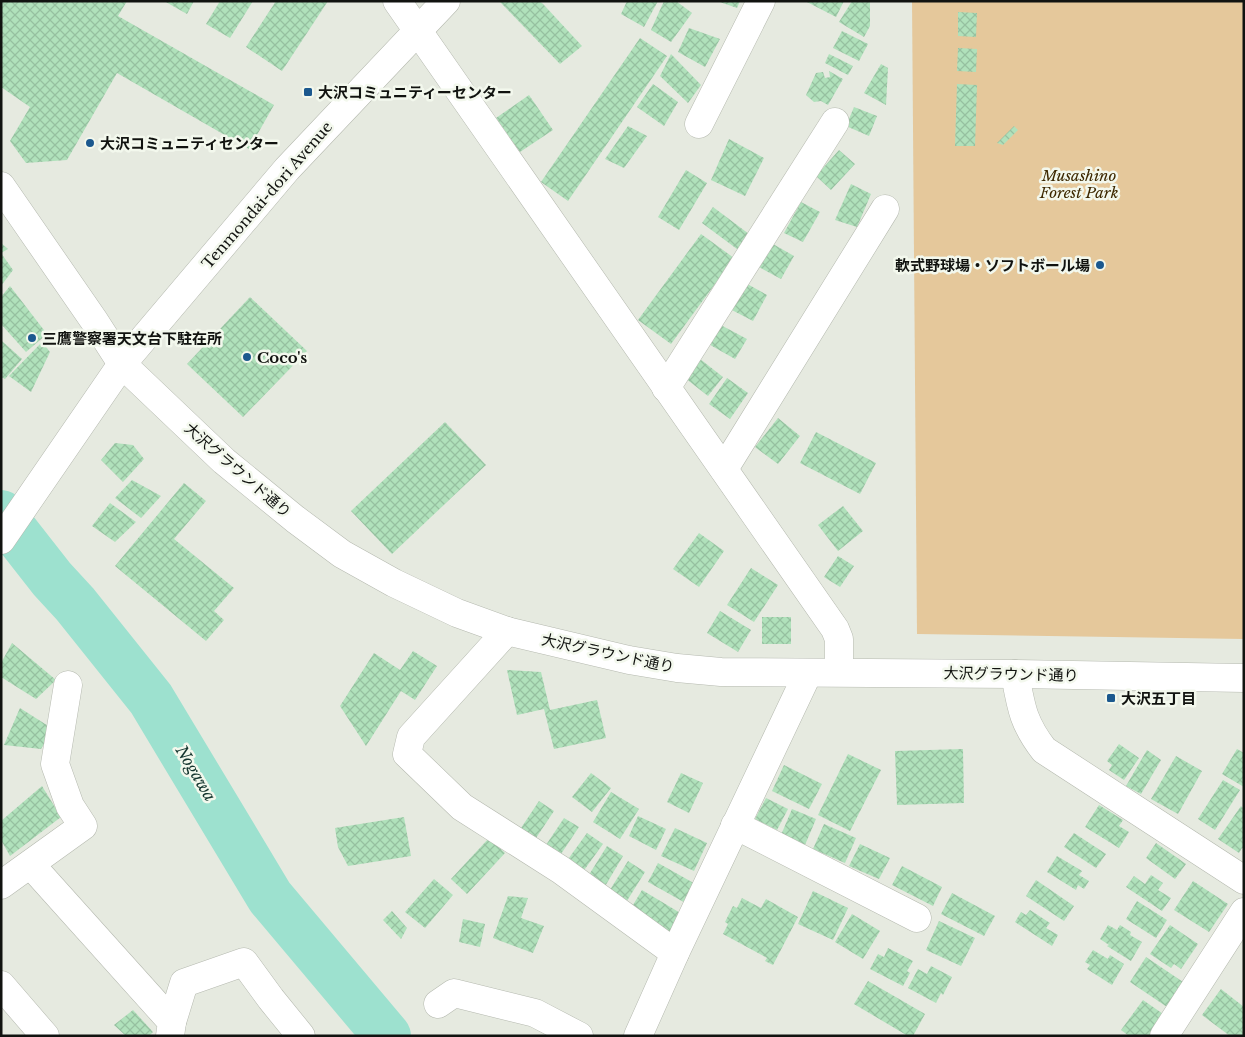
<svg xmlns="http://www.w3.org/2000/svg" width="1245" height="1037" viewBox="0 0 1245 1037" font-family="'Libre Baskerville','Noto Sans JP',serif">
<defs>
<pattern id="building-cross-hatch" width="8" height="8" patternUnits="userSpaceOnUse" patternTransform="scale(1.25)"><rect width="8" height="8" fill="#b0e1bb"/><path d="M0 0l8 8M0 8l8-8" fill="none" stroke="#96c0a0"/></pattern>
</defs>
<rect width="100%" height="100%" fill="#e6eae0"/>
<path fill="#e5c89b" d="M912 1H1244V639L917 634Z"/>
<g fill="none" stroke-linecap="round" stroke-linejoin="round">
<path stroke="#9de1cf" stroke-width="48" d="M1 514 52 579 75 604 151 699 270 897 387 1036"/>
</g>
<g fill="url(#building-cross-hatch)">
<path d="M1 1H127L118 16 274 105 249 149 117 73 67 160 26 163 10 141 30 107 1 87V37L3 35 1 34Z"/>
<path d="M164 1H194L187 14Z"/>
<path d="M220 1H253L230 38 206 24Z"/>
<path d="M276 1H328L282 71 246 47Z"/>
<path d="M502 1H539L543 4 582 46 560 64 500 2Z"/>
<path d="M627 1H658L644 27 621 14Z"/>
<path d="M664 1H676L692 13 671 42 651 30Z"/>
<path d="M717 1H740L737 8Z"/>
<path d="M805 1H844L836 17Z"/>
<path d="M852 1H870V26L864 37 839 22Z"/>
<path d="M958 12 977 13 976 37 958 36Z"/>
<path d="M689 28 720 39 705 67 678 52Z"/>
<path d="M842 31 868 44 859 61 833 48Z"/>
<path d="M640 38 667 56 568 201 541 182Z"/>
<path d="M958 48 977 49 976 72 957 71Z"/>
<path d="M671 54 701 85 688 103 660 76Z"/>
<path d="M829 54 853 66 848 75 825 63Z"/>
<path d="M881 64 888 68 886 105 864 93Z"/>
<path d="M829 71 843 79 828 105 821 101 814 102 806 95 816 73 823 72 825 78 830 77Z"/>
<path d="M653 84 678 102 664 126 637 107Z"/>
<path d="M957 84 977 85 975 146H955Z"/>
<path d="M529 95 553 130 520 152 496 118Z"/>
<path d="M854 107 877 116 869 136 846 126Z"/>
<path d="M628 126 647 136 624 168 605 159Z"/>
<path d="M1014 126 1018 130 1003 145 997 143Z"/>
<path d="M729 139 764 158 745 196 711 180Z"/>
<path d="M839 150 855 164 831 190 816 176Z"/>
<path d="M686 170 707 183 679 230 658 217Z"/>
<path d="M851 184 871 194 857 227 835 220Z"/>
<path d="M801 202 820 212 803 242 784 233Z"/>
<path d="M713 207 757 240 745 255 702 223Z"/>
<path d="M701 234 734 258 671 344 638 320Z"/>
<path d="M1 243 8 249 1 253Z"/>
<path d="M773 244 794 256 781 279 759 267Z"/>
<path d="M1 253 13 270 1 286Z"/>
<path d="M742 281 767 295 753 321 728 308Z"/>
<path d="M10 286 47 334 26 352 1 324V297Z"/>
<path d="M250 297 307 351 243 417 187 364Z"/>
<path d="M717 323 747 339 735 359 705 342Z"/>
<path d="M2 341 22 359 5 379 1 377Z"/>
<path d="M42 342 50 352 31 392 9 376Z"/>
<path d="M695 355 723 377 708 396 680 374Z"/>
<path d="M727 378 748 393 730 419 709 404Z"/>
<path d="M778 418 800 436 778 464 755 447Z"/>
<path d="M445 422 486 465 392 554 351 511Z"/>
<path d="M816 432 876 463 860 494 800 463Z"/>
<path d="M115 443 133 445 144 459 123 482 101 460Z"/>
<path d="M132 480 161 496 141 518 115 498Z"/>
<path d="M184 483 206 501 174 539 234 588 214 611 224 620 206 641 115 566Z"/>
<path d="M110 503 136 522 115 542 92 526Z"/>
<path d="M843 506 863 531 838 551 818 525Z"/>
<path d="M699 533 724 551 699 587 673 569Z"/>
<path d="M838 556 854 566 840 587 824 577Z"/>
<path d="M751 568 778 585 754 622 727 605Z"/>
<path d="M720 611 751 630 738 652 707 633Z"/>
<rect x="762" y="617" width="29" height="27"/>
<path d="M12 643 56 680 36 699 1 677V663Z"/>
<path d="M413 651 437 666 415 700 401 691 366 746 340 706 374 653 400 670Z"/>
<path d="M507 670 541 672 550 710 597 700 606 738 554 749 544 709 517 715Z"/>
<path d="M20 708 53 729 41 749 4 745Z"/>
<path d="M1119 744 1139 758 1124 780 1109 770 1112 765 1107 761Z"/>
<path d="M963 749 964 803 897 805 895 751Z"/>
<path d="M1237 749 1244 753V787L1222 774Z"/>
<path d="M1147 750 1161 760 1141 794 1126 786Z"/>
<path d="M848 754 881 770 850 831 818 815Z"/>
<path d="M1176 756 1202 771 1178 814 1151 799Z"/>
<path d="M784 765 822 784 809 809 772 791Z"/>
<path d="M591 773 611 788 592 812 572 797Z"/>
<path d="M681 773 703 783 689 813 667 802Z"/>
<path d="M1223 780 1240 790 1215 830 1198 819Z"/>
<path d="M42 786 61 817 10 856 1 840V821Z"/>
<path d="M611 792 639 809 620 839 593 822Z"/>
<path d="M766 798 788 809 777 830 755 819Z"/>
<path d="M539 801 554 811 536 838 521 828Z"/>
<path d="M1099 805 1123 820 1119 826 1129 832 1119 848 1085 827Z"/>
<path d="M1241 806 1244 809V849L1242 848 1239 853 1218 839Z"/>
<path d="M792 809 816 819 805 845 781 835Z"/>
<path d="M638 816 666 829 656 850 629 836Z"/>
<path d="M404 817 411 856 348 866 338 847 335 828Z"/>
<path d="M564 818 579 827 561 854 546 845Z"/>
<path d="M824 824 856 838 845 863 813 849Z"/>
<path d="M675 828 707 843 694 871 661 856Z"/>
<path d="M587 833 603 844 582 873 566 862Z"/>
<path d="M1074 833 1106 854 1096 868 1064 847Z"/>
<path d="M489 838 505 853 467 894 451 879Z"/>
<path d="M1156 843 1186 864 1175 879 1146 858Z"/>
<path d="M860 844 890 858 879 879 849 866Z"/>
<path d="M607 846 623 856 604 888 587 878Z"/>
<path d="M1057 856 1082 871 1079 875 1089 881 1084 889 1078 885 1076 890 1047 872Z"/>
<path d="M628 861 645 872 625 904 608 893Z"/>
<path d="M658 863 699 886 689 905 648 882Z"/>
<path d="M902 866 942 887 933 906 892 885Z"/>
<path d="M1151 875 1163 883 1158 890 1171 898 1162 911 1126 887 1134 876 1145 884Z"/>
<path d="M434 879 453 895 425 928 405 912Z"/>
<path d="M1036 880 1074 906 1064 921 1026 896Z"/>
<path d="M1193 881 1228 904 1209 932 1174 910Z"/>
<path d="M642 890 682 914 671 934 630 910Z"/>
<path d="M813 891 848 908 833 940 798 924Z"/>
<path d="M952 893 995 916 984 936 941 914Z"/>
<path d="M508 896 528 898 521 918 544 926 533 953 493 938Z"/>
<path d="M742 898 761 908 766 899 798 917 773 965 765 961 767 958 723 934 728 924 725 922 733 906 737 908Z"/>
<path d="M1137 901 1167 920 1156 938 1126 919Z"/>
<path d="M1030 910 1050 923 1046 928 1058 935 1052 946 1015 922 1021 912 1026 915Z"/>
<path d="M392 911 407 928 401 939 383 920Z"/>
<path d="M852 914 880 931 863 959 835 942Z"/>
<path d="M463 919 485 924 480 947 459 942Z"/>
<path d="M939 921 975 938 961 966 926 950Z"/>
<path d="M1108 925 1117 930 1120 925 1131 932 1130 935 1142 942 1131 961 1107 946 1109 945 1100 939Z"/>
<path d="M1170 925 1198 944 1181 969 1174 964 1171 968 1150 954Z"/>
<path d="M888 948 913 961 907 971 910 973 903 986 870 969 878 954 884 957Z"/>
<path d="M1093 950 1108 959 1110 955 1124 964 1112 985 1087 969 1090 965 1085 962Z"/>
<path d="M1146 957 1186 984 1170 1009 1130 982Z"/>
<path d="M931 966 952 977 943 995 941 993 936 1003 908 988 918 969 927 974Z"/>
<path d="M868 981 925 1014 913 1036H908L854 1004Z"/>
<path d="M1221 989 1244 1007V1036H1230L1202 1015Z"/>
<path d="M1143 1000 1166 1016 1152 1036H1129L1121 1030Z"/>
<path d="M133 1010 153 1032 149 1036H126L114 1025Z"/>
</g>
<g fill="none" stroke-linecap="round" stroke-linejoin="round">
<defs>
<g id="minor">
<path d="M397 1 835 629 839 639V672"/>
<path d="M699 124 761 1"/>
<path d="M1 186 95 322 122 364 224 461 295 519 342 554 394 583 457 613 507 631 629 660 677 668 721 672 1015 674 1244 678"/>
<path d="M666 388 835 122"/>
<path d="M724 469 885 209"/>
<path d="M507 631 411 737 407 754 462 807 561 870 675 953"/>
<path d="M1015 674C1021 707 1023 723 1044 750L1244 880"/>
<path d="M735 825 917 918"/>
<path d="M31 865 172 1022 170 1036"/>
<path d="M1 885 83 826 70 806 55 764 68 685"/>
<path d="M1 985 45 1036"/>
<path d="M438 1004 454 993 535 1013 579 1036"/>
<path d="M172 1022 184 983 244 962 271 999 301 1036"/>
<path d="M638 1036 675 953 808 673"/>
<path d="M1164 1036 1244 912"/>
</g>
<path id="major" d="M1 540 122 364 287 169 446 1"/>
</defs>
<use href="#minor" stroke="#b5b9af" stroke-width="29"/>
<use href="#major" stroke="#b5b9af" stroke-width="29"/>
<use href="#minor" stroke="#fff" stroke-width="28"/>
<use href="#major" stroke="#fff" stroke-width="28"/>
</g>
<g fill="#1b588e" stroke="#f3f8ed" stroke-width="2">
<rect x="303" y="87" width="10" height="10" rx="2.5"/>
<circle cx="90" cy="143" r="5"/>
<circle cx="1100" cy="265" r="5"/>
<circle cx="32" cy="338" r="5"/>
<circle cx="247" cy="357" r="5"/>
<rect x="1106" y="693" width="10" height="10" rx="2.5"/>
</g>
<g text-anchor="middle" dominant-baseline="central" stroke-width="5" stroke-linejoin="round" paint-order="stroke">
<g font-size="15" font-weight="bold" fill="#111310" stroke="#f3f8ed" text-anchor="start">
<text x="318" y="92">大沢コミュニティーセンター</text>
<text x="100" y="143">大沢コミュニティセンター</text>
<text x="1090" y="265" text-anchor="end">軟式野球場・ソフトボール場</text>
<text x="42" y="338">三鷹警察署天文台下駐在所</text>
<text x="257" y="357">Coco's</text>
<text x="1121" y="698">大沢五丁目</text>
</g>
<g font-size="15" font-style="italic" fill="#3d2800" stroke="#f3f8ed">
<text x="1079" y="175">Musashino<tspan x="1079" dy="17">Forest Park</tspan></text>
</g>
<g font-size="15" fill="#111310" stroke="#f3f8ed">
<text transform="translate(267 195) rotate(-49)">Tenmondai-dori Avenue</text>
<text transform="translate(238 470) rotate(41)">大沢グラウンド通り</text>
<text transform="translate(608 653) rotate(12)">大沢グラウンド通り</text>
<text transform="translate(1011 674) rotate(1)">大沢グラウンド通り</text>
</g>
<g font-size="16" font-style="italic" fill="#14352e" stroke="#f3f8ed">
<text transform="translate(196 773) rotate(59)">Nogawa</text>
</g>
</g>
<rect width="1245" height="1037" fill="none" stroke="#111310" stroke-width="5"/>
</svg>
